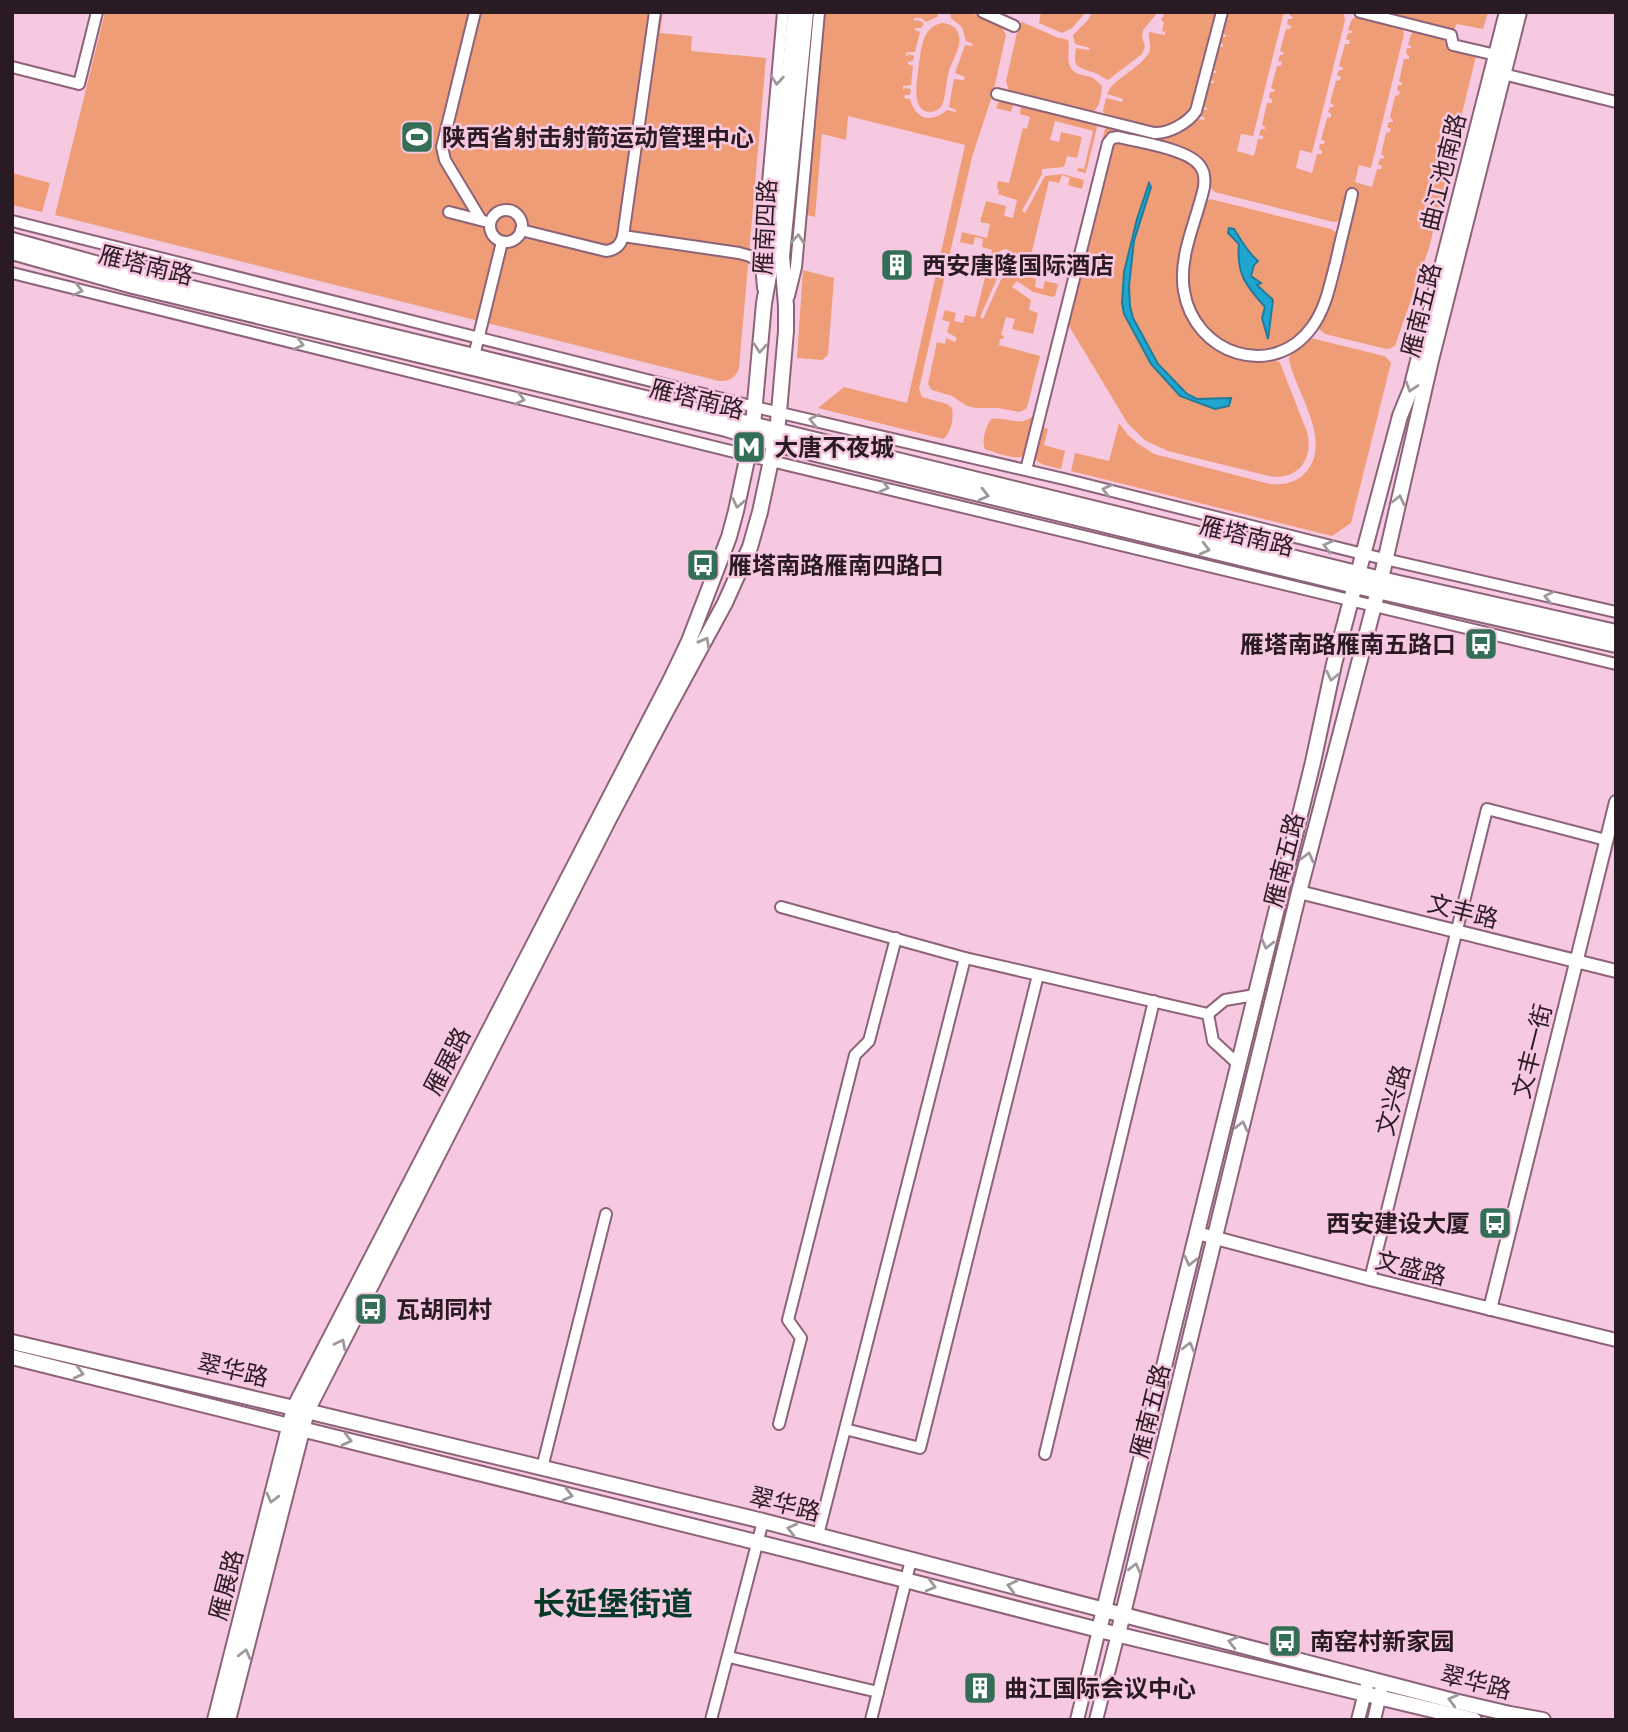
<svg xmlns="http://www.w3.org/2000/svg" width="1628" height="1732" viewBox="0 0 1628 1732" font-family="'PT Sans','Noto Sans SC',sans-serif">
<rect width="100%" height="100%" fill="#f7c9e1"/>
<g fill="#ef9d76" fill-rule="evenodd">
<path d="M105 12H663L660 33 692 36 691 51 766 58 739 368C735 379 729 381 719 381L55 215Z"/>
<path d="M825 12H939L937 17 926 22 921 18H914V23L915 20 921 21 924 24 921 28H915V30L920 32 915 52H907L906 56H908V54L914 56 913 61 908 62V64L913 66 911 85 903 86V90L905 88 911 89 910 95H905L904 98 910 99C916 119 930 124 947 110L956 112V110L949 107 954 79 964 80 965 77 955 73 965 45 972 46 973 44 966 41 962 27 951 18 950 12C968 12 999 16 1006 35L993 93 972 157 919 389 922 397 947 404 952 408C954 417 951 434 943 439L818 408 844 387 907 403 965 145 848 116 846 140 822 134 815 217 807 215Z"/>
<path d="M1041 12H1086L1072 28 1062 33 1039 23Z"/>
<path d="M1092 12H1158L1143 30 1142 37 1145 46 1142 54 1108 80C1103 78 1098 73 1092 72 1076 66 1073 67 1076 48L1089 50 1090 48 1075 44 1073 35 1088 20Z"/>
<path d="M1165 12H1218L1194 106 1186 117 1160 130 1107 117 1103 111 1106 98 1122 102 1123 99 1107 94 1110 88C1119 77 1149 61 1150 49 1151 42 1148 38 1149 32L1165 35V32L1162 31 1164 22 1161 20Z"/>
<path d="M1225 12H1284L1253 136 1241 134 1237 151 1254 156 1258 139H1263V136L1259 135 1261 129H1265V127L1262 125 1267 103H1272V100L1269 97 1270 92H1274L1275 90 1271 88 1277 66H1281L1282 62 1278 61 1280 55H1283L1284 53 1280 51 1286 29H1290L1291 26 1287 24 1288 19H1292L1293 17 1290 16V12H1341L1344 15 1345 20 1312 153 1300 150 1296 168 1312 173 1317 154H1322V151L1319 149 1320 144H1324L1325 141 1321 140 1327 118 1331 117V114L1328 112 1330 107H1333L1334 105 1330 103 1336 81 1340 80 1341 77 1337 75 1339 70H1343V68L1339 66 1345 44H1349L1350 41 1346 39 1348 33H1352V31L1348 30 1352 19 1358 16 1402 28 1404 34 1371 168 1359 165 1355 182 1372 187 1377 169H1381L1382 166 1378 164 1380 159 1384 158V156L1381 154 1386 133 1390 132 1391 129 1387 127 1389 122H1393V120L1390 117 1395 96 1399 95 1400 92 1397 90 1398 85H1402V83L1399 81 1404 59H1409V56L1406 53 1407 48H1411V46L1408 45 1411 34 1415 31 1442 38 1450 48 1476 56 1429 248 1395 346 1389 349H1386L1325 334 1319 329V325L1342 219 1340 221 1333 222 1215 192 1209 186 1205 166 1114 133 1026 455C1016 461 997 453 985 449 981 442 986 426 991 419 1006 416 1020 428 1033 416L1105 129 1109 126 1155 137 1197 119 1204 120 1205 118 1199 115 1202 109 1207 110V108L1203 107 1208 83H1214V81L1209 80 1211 73H1216V71L1212 70 1218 46 1223 47V44L1218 43 1221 36 1225 37 1226 35 1221 33Z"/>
<path d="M1387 12H1488L1483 29 1457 24 1454 29 1451 30 1388 14Z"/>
<path d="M1022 22 1056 37 1068 40C1070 48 1067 56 1069 63 1072 76 1084 74 1093 78 1096 80 1100 84 1102 86 1101 95 1100 109 1091 113L1009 91 1006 81 1019 24Z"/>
<path d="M943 23C951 24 957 27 959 36 962 46 952 61 949 71 946 80 946 102 940 108 937 110 934 112 930 112 911 111 917 83 918 71 921 53 921 25 943 23Z"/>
<path d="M1004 100 1095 123 1097 127 1086 172 1085 173 1077 171 1078 168 1084 169 1093 131 1055 121 1050 140 1059 142 1061 132 1082 137 1077 158 1067 156 1064 167 1042 169V174L1022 211 1025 213 1045 176 1062 174 1084 180 1082 189 1068 185 1070 178 1062 175 1059 183 1049 181 1026 276 1036 279 1035 287 1043 289 1045 281 1058 284 1055 296 1053 297 1033 292 1017 281 1012 287 1031 300 1029 310 1038 313 1033 334 1012 329 1015 319 1006 317 1001 335 1004 336 1003 339H1000L999 345 1040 356 1028 404 1026 409 1019 412 998 408H976L967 406 952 396 932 390 928 384 937 342 945 344 946 338 955 342 957 338 947 332 950 322 942 320 945 310 956 313 954 321 963 323 965 315 975 317 992 250 982 247 983 239 975 237 973 245 960 242 962 232 987 238 990 224 980 222 986 201 1006 206 1004 216 1013 218 1017 200 998 194 999 190 997 189 998 181 1009 183 1023 128 1027 129 1030 117 1020 114 1021 106 1013 105 1011 112 996 108 998 103ZM1006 249C1020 255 1019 270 1004 273L983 319 980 317 1000 272 994 266C993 256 997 251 1006 249Z"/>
<path d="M1118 140 1171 154 1196 165 1201 178 1180 263 1202 336 1273 359 1280 363 1307 432C1314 459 1298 481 1269 476L1168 451 1146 441 1128 424 1069 326 1068 323 1112 144Z"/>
<path d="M12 173 50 183 42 212 12 205Z"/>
<path d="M1210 199 1331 229 1337 233 1338 236 1323 295 1307 327 1284 346 1262 352 1227 346 1200 322 1188 295V261L1205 202Z"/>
<path d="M803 270 834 278 828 355 822 360 797 358Z"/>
<path d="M1311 338 1384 356 1387 358 1391 363 1351 523 1332 536 1071 471 1075 453 1109 461 1119 423 1128 435 1137 443 1154 454 1270 484C1283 485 1296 483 1305 473 1334 443 1296 392 1289 360 1290 350 1302 341 1311 338Z"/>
<path d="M1041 427 1048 429 1044 445 1065 451 1061 469C1051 466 1039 466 1034 457Z"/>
</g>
<g fill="#1ea5d0" stroke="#227b9c" stroke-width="2">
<path d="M1149 183 1151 187 1134 241 1129 286 1130 306 1133 318 1158 364 1187 394 1197 399 1231 398 1229 406 1215 409 1180 396 1151 364 1124 314 1122 303 1124 272 1137 219Z"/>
<path d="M1229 228 1234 229C1242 241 1247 252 1258 261L1254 265 1251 276 1261 283 1257 285 1273 300 1268 339 1262 318 1265 307C1246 286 1236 273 1239 244L1228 233Z"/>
</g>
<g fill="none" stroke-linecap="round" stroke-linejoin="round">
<defs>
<g id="minor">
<path d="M475 12 442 147 445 160 481 220"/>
<path d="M983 12 1014 26"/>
<path d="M1360 12 1451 35 1453 45 1496 55"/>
<path d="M12 67 79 84 97 12"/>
<path d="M1503 74 1616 102"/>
<path d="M997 94 1154 133C1168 134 1188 123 1196 111L1222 12"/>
<circle cx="506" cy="226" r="16"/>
<path d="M449 212 484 221"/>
<path d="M12 221 755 407 1064 479 1363 554 1616 612"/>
<path d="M521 230 606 251C615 250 621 245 623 236L655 12"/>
<path d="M623 236 739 253 750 256 761 263"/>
<path d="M12 273 771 461 1616 664"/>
<path d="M763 288 761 263 783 12"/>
<path d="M789 296 796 267 819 12"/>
<path d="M474 356 502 242"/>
<path d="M1026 470 1108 143 1112 138 1118 137C1138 142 1189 149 1200 166 1205 172 1205 179 1204 187 1197 220 1178 256 1184 291 1194 354 1273 381 1312 327 1326 308 1330 284 1336 262 1341 239 1347 217 1352 194"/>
<path d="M781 907 965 958 1208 1014 1225 1000 1255 995"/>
<path d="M1208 1014 1213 1041 1238 1064"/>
<path d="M1370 1279 1487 809 1606 840"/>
<path d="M779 1424 801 1338 788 1320 855 1055 869 1041 896 938"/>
<path d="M845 1429 920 1448 1038 975"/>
<path d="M1045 1454 1154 1001"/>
<path d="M542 1468 606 1214"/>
<path d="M818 1535 965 958"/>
<path d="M729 1657 878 1692"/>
<path d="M711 1720 763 1521"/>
<path d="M871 1720 911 1560"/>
</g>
<g id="tertiary">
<path d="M1299 892 1616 971"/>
<path d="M1197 1233 1370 1279 1616 1340"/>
<path d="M1490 1309 1616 802"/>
<path d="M1077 1720 1099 1630"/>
<path d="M1096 1720 1118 1634"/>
<path d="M1358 1720 1367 1685"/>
<path d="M1374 1720 1381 1690"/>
</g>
<g id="secondary">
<path d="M12 240 138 275 474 356 1381 579 1616 632"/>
<path d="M12 252 133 286 726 429 775 444 1355 586 1616 645"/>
<path d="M12 1342 294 1408 763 1521 1450 1700 1510 1714 1543 1720"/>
<path d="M12 1357 804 1554 1099 1630 1474 1720"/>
<path d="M1099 1630 1313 762 1334 664 1400 416 1411 389 1419 357 1507 12"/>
<path d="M1118 1634 1299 892 1381 579 1431 360 1519 12"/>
<path d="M215 1720 294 1408 670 681 689 641 729 537 736 511 752 436 764 303 772 259 795 12"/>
<path d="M228 1720 307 1411 611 815 663 717 725 603 750 547 760 512 777 432 779 412 786 331V306L782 256 806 12"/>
</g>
</defs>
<use href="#minor" stroke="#8c6379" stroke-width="14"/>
<use href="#tertiary" stroke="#8c6379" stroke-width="16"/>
<use href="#secondary" stroke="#8c6379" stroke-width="18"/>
<use href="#minor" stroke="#fff" stroke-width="10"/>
<use href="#tertiary" stroke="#fff" stroke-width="12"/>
<use href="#secondary" stroke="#fff" stroke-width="14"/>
</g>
<defs><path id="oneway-chevron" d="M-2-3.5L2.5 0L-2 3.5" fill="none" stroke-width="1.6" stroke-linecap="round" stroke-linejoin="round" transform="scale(1.75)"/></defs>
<g stroke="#9f989c">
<use href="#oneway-chevron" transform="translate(777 80) rotate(95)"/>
<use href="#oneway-chevron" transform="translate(798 239) rotate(-85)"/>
<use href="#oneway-chevron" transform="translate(78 290) rotate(14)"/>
<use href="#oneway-chevron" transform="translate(299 344) rotate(14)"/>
<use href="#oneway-chevron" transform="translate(760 348) rotate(95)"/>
<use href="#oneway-chevron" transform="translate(1411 387) rotate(108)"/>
<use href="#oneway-chevron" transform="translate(520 399) rotate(14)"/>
<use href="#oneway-chevron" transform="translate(814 420) rotate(-167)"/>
<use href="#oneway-chevron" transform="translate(884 487) rotate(14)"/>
<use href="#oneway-chevron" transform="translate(1107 490) rotate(-166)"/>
<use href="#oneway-chevron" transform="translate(984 495) rotate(14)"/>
<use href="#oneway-chevron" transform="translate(1399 500) rotate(-77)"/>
<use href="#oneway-chevron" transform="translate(738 503) rotate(102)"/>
<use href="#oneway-chevron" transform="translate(1328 546) rotate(-166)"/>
<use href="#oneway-chevron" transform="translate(1205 549) rotate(14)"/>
<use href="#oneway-chevron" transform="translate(1549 597) rotate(-167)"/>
<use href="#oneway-chevron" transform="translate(705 642) rotate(-61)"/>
<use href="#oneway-chevron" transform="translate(1332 676) rotate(103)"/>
<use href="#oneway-chevron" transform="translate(1308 857) rotate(-76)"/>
<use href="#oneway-chevron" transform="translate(1267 944) rotate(104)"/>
<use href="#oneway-chevron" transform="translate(1242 1126) rotate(-76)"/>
<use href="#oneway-chevron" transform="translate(1190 1261) rotate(104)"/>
<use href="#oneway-chevron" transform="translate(341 1344) rotate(-63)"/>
<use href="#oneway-chevron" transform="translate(1189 1347) rotate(-76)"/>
<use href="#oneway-chevron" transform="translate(79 1373) rotate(14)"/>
<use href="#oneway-chevron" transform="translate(347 1440) rotate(14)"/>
<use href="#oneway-chevron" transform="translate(568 1495) rotate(14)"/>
<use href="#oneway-chevron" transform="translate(272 1498) rotate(104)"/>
<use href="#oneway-chevron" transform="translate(792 1529) rotate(-166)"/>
<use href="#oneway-chevron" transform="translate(1135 1568) rotate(-76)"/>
<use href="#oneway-chevron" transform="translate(931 1586) rotate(15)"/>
<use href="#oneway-chevron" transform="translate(1012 1586) rotate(-166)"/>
<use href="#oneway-chevron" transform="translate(1233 1642) rotate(-166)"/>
<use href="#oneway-chevron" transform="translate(245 1654) rotate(-76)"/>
<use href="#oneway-chevron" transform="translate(1453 1700) rotate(-166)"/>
</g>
<defs>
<symbol id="stadium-square" viewBox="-11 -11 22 22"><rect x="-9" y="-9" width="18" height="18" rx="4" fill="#346e57" stroke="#f7c9e1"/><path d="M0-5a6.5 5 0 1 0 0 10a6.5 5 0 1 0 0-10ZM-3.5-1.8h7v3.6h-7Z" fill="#fff"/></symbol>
<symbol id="building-square" viewBox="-11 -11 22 22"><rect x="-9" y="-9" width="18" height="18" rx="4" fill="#346e57" stroke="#f7c9e1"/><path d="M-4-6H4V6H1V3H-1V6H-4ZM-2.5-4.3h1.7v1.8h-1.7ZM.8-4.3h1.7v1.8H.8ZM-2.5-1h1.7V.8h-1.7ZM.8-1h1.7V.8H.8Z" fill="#fff"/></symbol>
<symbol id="metro-square" viewBox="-11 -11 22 22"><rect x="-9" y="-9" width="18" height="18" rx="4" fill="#346e57" stroke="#f7c9e1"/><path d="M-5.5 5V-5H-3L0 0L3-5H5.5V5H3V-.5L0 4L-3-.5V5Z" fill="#fff"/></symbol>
<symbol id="bus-square" viewBox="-11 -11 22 22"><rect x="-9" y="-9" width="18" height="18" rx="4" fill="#346e57" stroke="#f7c9e1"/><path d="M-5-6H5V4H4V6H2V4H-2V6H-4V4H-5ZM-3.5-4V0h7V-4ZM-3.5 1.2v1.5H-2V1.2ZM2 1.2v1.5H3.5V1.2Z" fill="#fff"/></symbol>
</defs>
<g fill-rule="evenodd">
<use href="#stadium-square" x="398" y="118" width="38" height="38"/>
<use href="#building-square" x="878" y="246" width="38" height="38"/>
<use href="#metro-square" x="730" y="428" width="38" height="38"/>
<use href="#bus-square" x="684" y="546" width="38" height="38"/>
<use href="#bus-square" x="1462" y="625" width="38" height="38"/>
<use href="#bus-square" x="1476" y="1204" width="38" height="38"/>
<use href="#bus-square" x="352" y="1290" width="38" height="38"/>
<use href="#bus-square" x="1266" y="1622" width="38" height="38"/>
<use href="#building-square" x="961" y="1669" width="38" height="38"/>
</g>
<g text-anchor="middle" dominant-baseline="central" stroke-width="5" stroke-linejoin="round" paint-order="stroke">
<g font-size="24" font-weight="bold" fill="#2a1a23" stroke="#f7c9e1" text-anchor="start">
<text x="442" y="137">陕西省射击射箭运动管理中心</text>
<text x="922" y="265">西安唐隆国际酒店</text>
<text x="774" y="447">大唐不夜城</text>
<text x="728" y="565">雁塔南路雁南四路口</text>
<text x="1456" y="644" text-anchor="end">雁塔南路雁南五路口</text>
<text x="1470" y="1223" text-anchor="end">西安建设大厦</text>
<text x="396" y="1309">瓦胡同村</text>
<text x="1310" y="1641">南窑村新家园</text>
<text x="1004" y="1688">曲江国际会议中心</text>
</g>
<g font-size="24" fill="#2a1a23" stroke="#f7c9e1">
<text transform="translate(1443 172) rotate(-76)">曲江池南路</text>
<text transform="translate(765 227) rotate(-87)">雁南四路</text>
<text transform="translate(146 265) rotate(14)">雁塔南路</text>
<text transform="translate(1421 310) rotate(-76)">雁南五路</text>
<text transform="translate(697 399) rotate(14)">雁塔南路</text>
<text transform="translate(1247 536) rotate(14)">雁塔南路</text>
<text transform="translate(1284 860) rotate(-76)">雁南五路</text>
<text transform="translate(1463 911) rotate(14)">文丰路</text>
<text transform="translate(1532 1051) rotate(-76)">文丰一街</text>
<text transform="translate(447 1061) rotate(-63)">雁展路</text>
<text transform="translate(1393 1100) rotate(-76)">文兴路</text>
<text transform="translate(1411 1268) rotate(14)">文盛路</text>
<text transform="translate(233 1370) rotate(13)">翠华路</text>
<text transform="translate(1150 1411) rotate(-76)">雁南五路</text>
<text transform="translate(785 1504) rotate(14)">翠华路</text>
<text transform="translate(226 1585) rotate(-76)">雁展路</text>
<text transform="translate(1476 1682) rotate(14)">翠华路</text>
</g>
<g font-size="32" font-weight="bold" fill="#043827" stroke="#f7c9e1">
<text x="613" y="1603">长延堡街道</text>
</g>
</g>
<rect width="1628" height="1732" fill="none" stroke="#2a1a23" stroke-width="28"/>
</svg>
